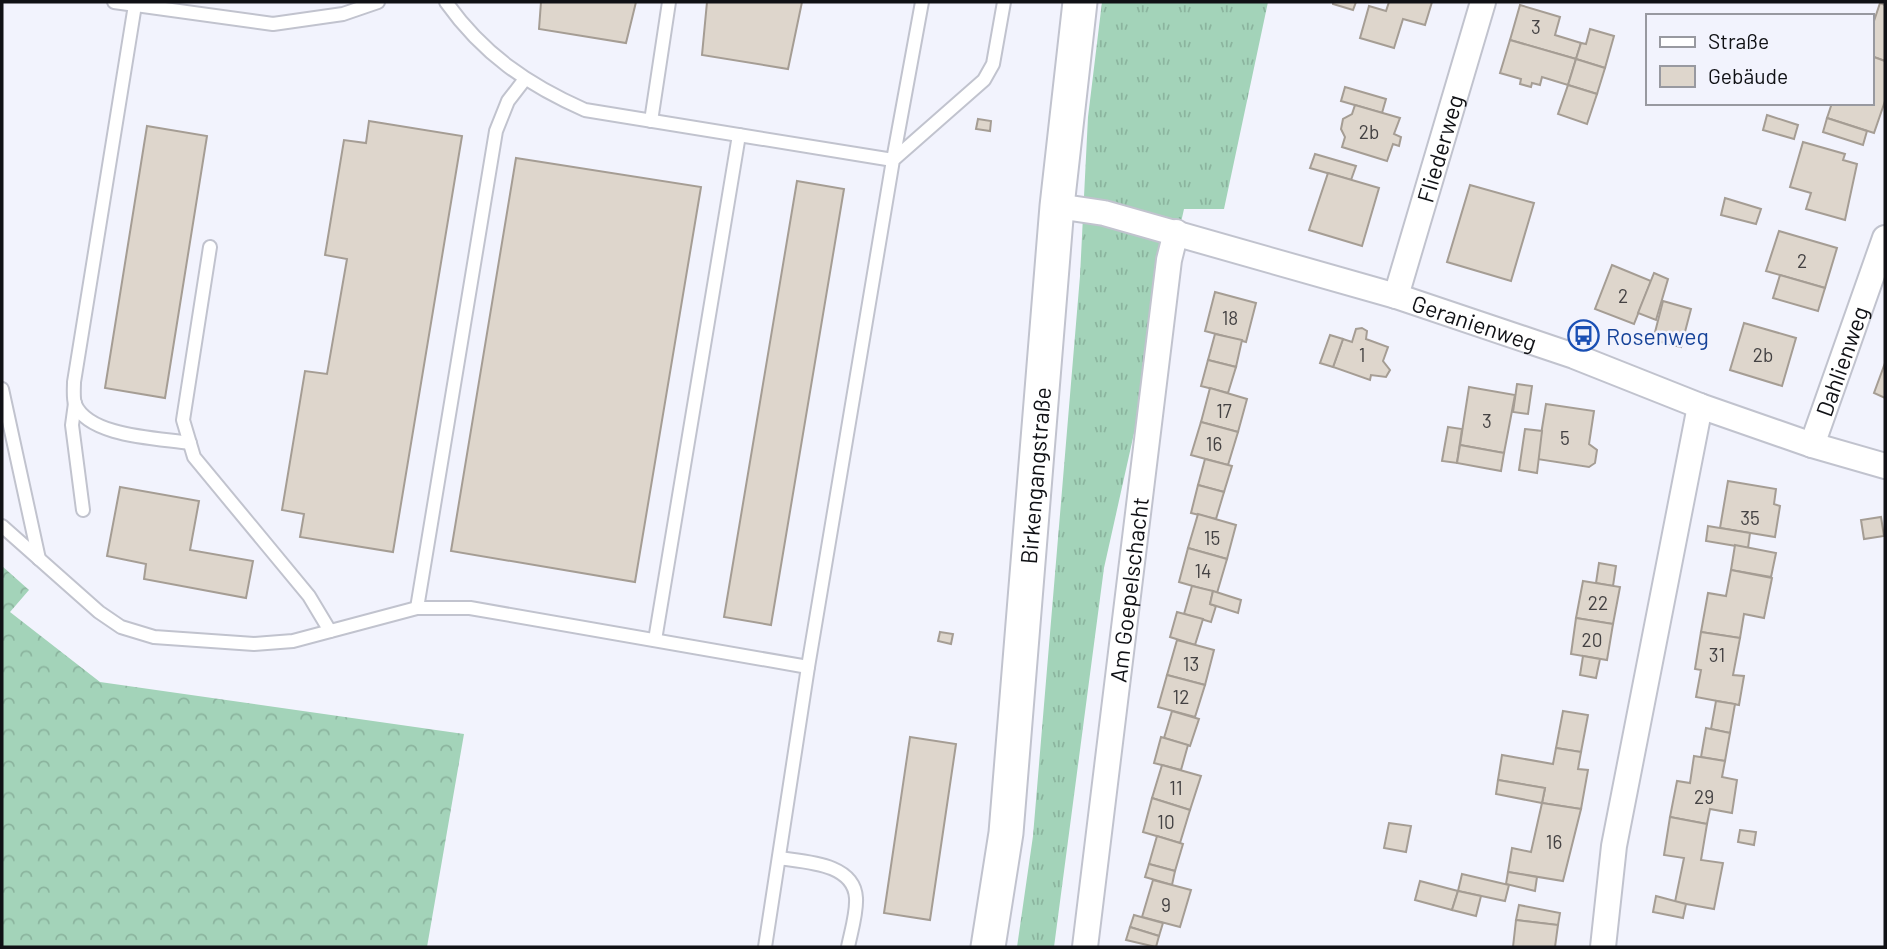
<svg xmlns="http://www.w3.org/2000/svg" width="1887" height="949" viewBox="0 0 1887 949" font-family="Barlow,sans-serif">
<defs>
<pattern id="grass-tufts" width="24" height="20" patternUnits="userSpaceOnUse" patternTransform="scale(1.75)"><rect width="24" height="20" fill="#a3d3b9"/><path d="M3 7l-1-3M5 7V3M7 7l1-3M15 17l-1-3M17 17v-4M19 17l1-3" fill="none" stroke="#8bb49e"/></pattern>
<pattern id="forest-crowns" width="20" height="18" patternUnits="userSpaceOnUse" patternTransform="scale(1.75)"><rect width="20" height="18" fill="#a3d3b9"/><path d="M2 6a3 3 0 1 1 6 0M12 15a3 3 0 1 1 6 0" fill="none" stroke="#8bb49e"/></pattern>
</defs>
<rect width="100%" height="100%" fill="#f2f3fd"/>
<path fill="url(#grass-tufts)" d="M1102 2H1268L1224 209H1184L1104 568 1054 947H1017L1033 836 1080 276 1088 117Z"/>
<path fill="url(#forest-crowns)" d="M2 566 29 590 10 612 100 682 464 734 427 947H2Z"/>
<g fill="#ded6cc" stroke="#a59d94" stroke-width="2">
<path d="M541 2H636L626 43 539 29Z"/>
<path d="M707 2H802L788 69 702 55Z"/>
<path d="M1333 2H1356L1353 10 1333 4Z"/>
<path d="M1389 2H1432L1425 25 1403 19 1394 48 1360 38 1369 6 1386 11Z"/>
<path d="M1880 3 1885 5V61L1871 56V30Z"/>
<path d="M1520 5 1560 17 1555 35 1581 43 1576 59 1510 40Z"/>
<path d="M1590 29 1614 36 1605 68 1576 59 1581 43 1586 44Z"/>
<path d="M1510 40 1576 59 1568 85 1542 77 1540 85 1532 83 1531 87 1520 84 1521 79 1500 73Z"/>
<path d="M1871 56 1885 61V101L1874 133 1827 118 1832 103H1871Z"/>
<path d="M1576 59 1605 68 1597 94 1568 85Z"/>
<path d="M1568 85 1597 94 1587 124 1558 114Z"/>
<path d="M1345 87 1386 99 1382 113 1341 101Z"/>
<path d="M1355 105 1400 118 1394 134 1401 137 1399 146 1393 144 1387 161 1342 147 1345 137 1341 129 1343 119 1352 114Z"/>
<path d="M1767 115 1798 125 1794 139 1763 130Z"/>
<path d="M1827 118 1867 131 1863 145 1823 132Z"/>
<path d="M978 119 991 121 990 131 976 129Z"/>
<path d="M369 121 462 136 393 552 300 537 304 514 282 510 305 371 327 374 347 259 325 255 344 140 366 143Z"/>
<path d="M147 126 207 136 165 398 105 388Z"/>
<path d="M1803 142 1845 154 1843 160 1857 164 1845 220 1806 209 1811 193 1790 187Z"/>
<path d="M1315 154 1356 166 1351 180 1310 168Z"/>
<path d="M516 158 701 187 635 582 451 551Z"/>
<path d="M1328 173 1379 188 1362 246 1309 230Z"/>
<path d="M797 181 844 189 771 625 724 617Z"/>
<path d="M1470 185 1534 203 1511 281 1447 262Z"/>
<path d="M1725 198 1761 209 1756 224 1721 215Z"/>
<path d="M1779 231 1837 248 1825 288 1766 271Z"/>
<path d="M1612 265 1651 281 1634 324 1595 309Z"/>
<path d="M1654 273 1668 279 1656 320 1638 313Z"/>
<path d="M1780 275 1825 288 1818 311 1773 298Z"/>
<path d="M1215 292 1256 303 1246 342 1205 331Z"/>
<path d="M1663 301 1691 309 1681 347 1653 340Z"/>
<path d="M1744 323 1796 338 1782 386 1730 370Z"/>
<path d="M1362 328 1367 331 1366 339 1388 347 1383 361 1390 370 1386 377 1371 375 1370 380 1333 367 1343 339 1352 342 1356 329Z"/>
<path d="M1215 334 1242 340 1236 367 1208 360Z"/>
<path d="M1330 335 1343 339 1333 367 1320 363Z"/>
<path d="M1208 360 1236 367 1228 393 1201 386Z"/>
<path d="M1885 363V398L1874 393Z"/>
<path d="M1517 384 1532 386 1528 414 1513 412Z"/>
<path d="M1469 387 1515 395 1504 453 1460 445Z"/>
<path d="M1210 388 1247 399 1238 432 1201 422Z"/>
<path d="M1546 404 1594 411 1589 444 1597 450 1595 463 1589 467 1537 459Z"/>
<path d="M1201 422 1238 432 1228 465 1191 455Z"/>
<path d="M1448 427 1462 429 1457 463 1442 461Z"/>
<path d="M1525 429 1542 431 1537 473 1519 470Z"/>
<path d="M1460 445 1504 453 1501 471 1457 463Z"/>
<path d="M1205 459 1232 466 1224 492 1198 485Z"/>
<path d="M1728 481 1776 489 1774 504 1780 506 1775 537 1720 528Z"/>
<path d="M1198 485 1224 492 1216 519 1191 513Z"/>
<path d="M120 487 199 501 190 550 253 561 246 598 144 579 146 564 107 556Z"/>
<path d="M1198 514 1236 525 1227 559 1188 548Z"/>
<path d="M1881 517 1884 536 1864 539 1861 520Z"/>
<path d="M1708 526 1750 533 1748 548 1706 541Z"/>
<path d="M1735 545 1776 553 1771 577 1731 570Z"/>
<path d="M1188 548 1227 559 1217 593 1179 582Z"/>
<path d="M1599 563 1616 566 1613 586 1596 583Z"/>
<path d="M1731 570 1772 578 1764 618 1744 614 1740 638 1701 632 1708 593 1726 596Z"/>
<path d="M1583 581 1620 587 1613 624 1576 618Z"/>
<path d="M1192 586 1213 591 1210 604 1216 606 1211 622 1184 614Z"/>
<path d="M1213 591 1241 600 1238 613 1210 604Z"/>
<path d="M1177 612 1203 619 1195 645 1170 637Z"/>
<path d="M1576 618 1613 624 1607 660 1571 654Z"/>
<path d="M940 632 953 634 951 644 938 641Z"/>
<path d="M1701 632 1740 638 1733 675 1744 676 1739 705 1696 697 1701 670 1695 669Z"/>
<path d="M1177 640 1214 650 1205 685 1167 675Z"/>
<path d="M1583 656 1600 659 1596 678 1580 675Z"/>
<path d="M1167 675 1205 685 1195 717 1158 707Z"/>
<path d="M1716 701 1735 704 1730 733 1711 729Z"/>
<path d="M1172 711 1199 719 1190 746 1164 738Z"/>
<path d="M1563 711 1588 715 1581 752 1556 748Z"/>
<path d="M1706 728 1730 733 1725 761 1701 757Z"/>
<path d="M910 737 956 744 930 920 884 913Z"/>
<path d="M1161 737 1188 745 1181 770 1154 763Z"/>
<path d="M1556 748 1581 752 1578 769 1588 770 1581 809 1542 803 1545 788 1498 780 1502 755 1553 764Z"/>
<path d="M1694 756 1725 761 1722 777 1737 780 1732 813 1710 809 1707 824 1670 817 1677 781 1690 783Z"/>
<path d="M1162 765 1201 776 1190 810 1152 798Z"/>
<path d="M1498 780 1545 788 1542 803 1496 794Z"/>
<path d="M1152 798 1190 810 1180 843 1143 832Z"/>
<path d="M1542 803 1581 809 1563 881 1508 872 1512 848 1531 852Z"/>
<path d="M1670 817 1707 824 1701 860 1723 863 1714 909 1675 902 1684 858 1664 855Z"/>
<path d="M1389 823 1411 826 1406 852 1384 848Z"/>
<path d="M1740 830 1756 832 1754 845 1738 842Z"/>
<path d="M1157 836 1183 844 1175 871 1149 864Z"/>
<path d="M1149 864 1175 871 1172 885 1145 877Z"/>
<path d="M1508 872 1537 877 1535 891 1506 884Z"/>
<path d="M1462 874 1509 885 1505 901 1458 891Z"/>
<path d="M1153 880 1191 890 1180 927 1142 917Z"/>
<path d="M1420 881 1458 891 1452 910 1415 900Z"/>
<path d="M1458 891 1481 896 1476 916 1452 910Z"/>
<path d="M1656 896 1686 904 1683 918 1653 912Z"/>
<path d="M1519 905 1560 913 1558 925 1516 920Z"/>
<path d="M1134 915 1163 923 1159 936 1130 927Z"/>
<path d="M1516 920 1558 925 1555 947H1513Z"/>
<path d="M1130 927 1159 936 1156 947 1126 940Z"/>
</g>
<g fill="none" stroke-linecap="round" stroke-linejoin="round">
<defs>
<g id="lane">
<path d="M114 2 273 24 343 14 378 2"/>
<path d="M446 2C483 54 528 85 585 110L893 160 922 2"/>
<path d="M135 5 74 382C74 388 73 398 75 404 89 437 158 438 190 443"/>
<path d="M651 121 669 2"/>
<path d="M210 247 183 420 194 457 309 596 330 631"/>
<path d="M2 389 39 559"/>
<path d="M75 403 72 425 83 510"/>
<path d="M2 526 99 612 121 627 154 637 254 644 293 641 417 608H470L808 667"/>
<path d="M417 608 496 131 508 101 525 79"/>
<path d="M655 640 739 135"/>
<path d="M779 858C805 862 854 863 856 898 857 913 851 932 848 947"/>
<path d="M765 947 808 667 893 160 984 80 993 64 1004 2"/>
</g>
<g id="street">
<path id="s1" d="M1057 206 1104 213 1396 296 1574 356 1700 406 1812 445 1885 466"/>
<path id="s2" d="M1396 296 1483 2"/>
<path id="s3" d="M1812 445 1885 238"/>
<path id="s4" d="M1085 947 1169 260 1176 232"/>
<path d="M1603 947 1614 846 1700 406"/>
</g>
<g id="secondary">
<path id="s5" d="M988 947 1006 833 1057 206 1080 2"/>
</g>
</defs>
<use href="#lane" stroke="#c1c3ce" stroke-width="16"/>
<use href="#street" stroke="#c1c3ce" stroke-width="28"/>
<use href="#secondary" stroke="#c1c3ce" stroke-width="37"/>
<use href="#lane" stroke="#fff" stroke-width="12"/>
<use href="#street" stroke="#fff" stroke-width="24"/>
<use href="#secondary" stroke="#fff" stroke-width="33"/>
</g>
<defs>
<symbol id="bus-ring" viewBox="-11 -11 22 22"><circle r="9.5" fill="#f2f3fd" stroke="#1a4fb4" stroke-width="1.5"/><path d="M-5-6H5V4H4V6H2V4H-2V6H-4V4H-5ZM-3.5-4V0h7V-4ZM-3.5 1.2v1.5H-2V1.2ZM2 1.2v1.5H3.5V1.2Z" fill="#1a4fb4"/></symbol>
</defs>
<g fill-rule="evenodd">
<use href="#bus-ring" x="1566" y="318" width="35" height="35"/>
</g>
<g text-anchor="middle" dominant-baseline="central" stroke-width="5" stroke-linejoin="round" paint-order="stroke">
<g font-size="19" fill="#444243">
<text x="1536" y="26">3</text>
<text x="1369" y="131">2b</text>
<text x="1802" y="260">2</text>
<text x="1623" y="295">2</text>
<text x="1230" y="317">18</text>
<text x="1362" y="354">1</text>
<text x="1763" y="354">2b</text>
<text x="1224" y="410">17</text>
<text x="1487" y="420">3</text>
<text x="1565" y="437">5</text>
<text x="1214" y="443">16</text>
<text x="1750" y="517">35</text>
<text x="1212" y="537">15</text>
<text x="1203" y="570">14</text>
<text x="1598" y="602">22</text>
<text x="1592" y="639">20</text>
<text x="1717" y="654">31</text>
<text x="1191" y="663">13</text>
<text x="1181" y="696">12</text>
<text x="1176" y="787">11</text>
<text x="1704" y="796">29</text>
<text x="1166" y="821">10</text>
<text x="1554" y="841">16</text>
<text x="1166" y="904">9</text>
</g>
<g font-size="23" fill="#101115" stroke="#f2f3fd">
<text stroke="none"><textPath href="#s2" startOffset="154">Fliederweg</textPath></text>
<text stroke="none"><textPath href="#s1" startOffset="434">Geranienweg</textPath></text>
<text stroke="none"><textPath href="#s3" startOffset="89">Dahlienweg</textPath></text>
<text stroke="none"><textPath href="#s5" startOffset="474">Birkengangstraße</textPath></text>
<text stroke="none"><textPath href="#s4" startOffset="360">Am Goepelschacht</textPath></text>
</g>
<g font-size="23" fill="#164399" stroke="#f2f3fd" text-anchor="start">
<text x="1606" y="336">Rosenweg</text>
</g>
</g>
<rect width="1887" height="949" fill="none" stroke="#101115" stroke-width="7"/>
<rect x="1646" y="14" width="228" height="91" fill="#f2f3fd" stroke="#9899a0" stroke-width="2"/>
<rect x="1660" y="37" width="35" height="10" fill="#ffffff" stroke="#9899a0" stroke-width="2"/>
<text x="1708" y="49" font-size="21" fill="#101115">Straße</text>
<rect x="1660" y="66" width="35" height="21" fill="#ded6cc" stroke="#9899a0" stroke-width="2"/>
<text x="1708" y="84" font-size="21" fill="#101115">Gebäude</text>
</svg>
